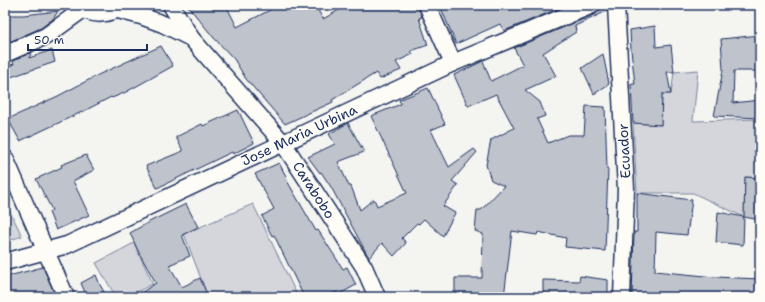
<svg xmlns="http://www.w3.org/2000/svg" width="765" height="302" viewBox="0 0 765 302" font-family="'Shantell Sans',sans-serif">
<rect width="100%" height="100%" fill="#f4f4f1"/>
<filter id="ink" filterUnits="userSpaceOnUse"><feTurbulence type="fractalNoise" baseFrequency=".025" numOctaves="2"/><feDisplacementMap in="SourceGraphic" scale="8" xChannelSelector="R" yChannelSelector="G"/><feConvolveMatrix kernelMatrix="1 2 1 2 8 2 1 2 1" color-interpolation-filters="sRGB"/></filter>
<g filter="url(#ink)">
<g fill="#d4d6db" stroke="#78829c">
<path d="M698 70 693 121 760 119V178L745 177 744 217 693 193H637L633 123 661 125 662 94H671L674 72Z"/>
<path d="M5 201 22 236 5 242Z"/>
<path d="M253 204 298 297H208L184 234Z"/>
<path d="M134 243 153 284 126 297H116L96 263Z"/>
</g>
<g fill="#bfc3cc" stroke="#1b2f5e">
<path d="M187 5H226L237 27 270 10 268 5H315L323 19 348 5H418L422 17 419 18 428 45 411 51 413 54 396 62 401 70 380 79 376 73 332 100 333 102 285 124 246 79 234 59 214 38Z"/>
<path d="M437 5H567L504 31 500 24 456 44 441 8 439 9Z"/>
<path d="M601 5H607V11L575 26 576 32 543 53 556 76 525 90 540 102 545 116 537 119 548 143 568 135H584L586 106 605 107 607 169H608L605 251 565 247 566 238 538 232 537 235 512 231 504 297H455V278H482L483 234 475 231 477 210H481L504 186 491 180 486 165 491 140 514 128 496 94 468 106 454 75 483 61 491 81 523 65 514 48 596 14 600 10Z"/>
<path d="M58 11 53 19 41 28 9 42 7 31H5V15H24Z"/>
<path d="M655 26 656 47 671 45 674 72H667L671 94H662L661 125 633 123 631 84H635L631 50 630 30Z"/>
<path d="M760 35V71H734L733 103 760 100V118L714 116 723 70 721 39Z"/>
<path d="M161 46 173 66 126 92 112 98 111 97 86 110 20 141 8 119 58 96 100 74Z"/>
<path d="M52 50 55 62 5 79V67L14 64 13 61 32 52 29 58Z"/>
<path d="M603 54 609 84 594 94 582 68Z"/>
<path d="M428 88 445 124 431 130 449 167 474 149 477 152 452 181 458 185 443 206 455 213 443 236 424 219 419 224 417 223 402 238 406 243 394 256 382 243 369 258 331 187 321 172 320 173 308 157 335 144 329 134 348 123 364 152 338 162 349 186H351L360 210 374 199 377 206 407 193 371 116 401 104 399 100Z"/>
<path d="M238 110 254 143 233 154 232 152 157 188 146 166 183 151 176 137 202 124 203 126Z"/>
<path d="M86 155 94 170 73 181 89 215 56 230 49 212 52 210 36 179 62 167 61 165Z"/>
<path d="M279 163 287 178 286 179 316 231 318 230 343 269 347 267 356 285 338 295 337 292 323 297H304L274 235 272 236 262 216 274 209 255 174Z"/>
<path d="M745 177 760 178V220L744 217Z"/>
<path d="M637 193 692 200 687 235 656 232 655 271 715 277 760 279V297H632L634 232H637Z"/>
<path d="M186 204 198 227 182 235 190 256 169 265 182 287 200 278 208 297H135L156 283 139 253 130 233 149 222Z"/>
<path d="M718 212 744 217 743 245 716 242Z"/>
<path d="M43 267 56 297H5V277Z"/>
<path d="M96 275 100 285 107 297H87L81 283Z"/>
<path d="M580 276 608 280V297H543V280L579 281Z"/>
</g>
<g fill="none" stroke-linecap="round" stroke-linejoin="round">
<defs>
<g id="street">
<path d="M76 5C92 17 109 16 125 5"/>
<path d="M171 5 191 38 283 143 364 267 377 297"/>
<path d="M427 5 453 63"/>
<path d="M616 5 626 189 622 297"/>
<path d="M118 10 141 16 163 24 191 38"/>
<path d="M5 54 46 36 82 10"/>
<path d="M5 158 66 297"/>
<path d="M5 262 67 245 453 63 592 5"/>
</g>
</defs>
<use href="#street" stroke="#1b2f5e" stroke-width="19"/>
<use href="#street" stroke="#fdfcf7" stroke-width="16"/>
</g>
</g>
<g text-anchor="middle" dominant-baseline="central" stroke-width="3" stroke-linejoin="round" paint-order="stroke">
<g font-size="14" fill="#1b2f5e" stroke="#fdfcf7">
<text transform="translate(299 135) rotate(-25)">Jose Maria Urbina</text>
<text transform="translate(624 151) rotate(-93)">Ecuador</text>
<text transform="translate(314 190) rotate(57)">Carabobo</text>
</g>
</g>
<rect width="765" height="302" fill="none" stroke="#fdfcf7" stroke-width="20"/>
<rect x="10" y="10" width="745" height="282" fill="none" stroke="#1b2f5e" stroke-width="1.5" filter="url(#ink)"/>
<path d="M28 44v6h119v-6" fill="none" stroke="#1b2f5e" stroke-width="2"/>
<text x="34" y="44" font-size="12" fill="#1b2f5e" stroke="#fdfcf7" stroke-width="3" paint-order="stroke">50 m</text>
</svg>
